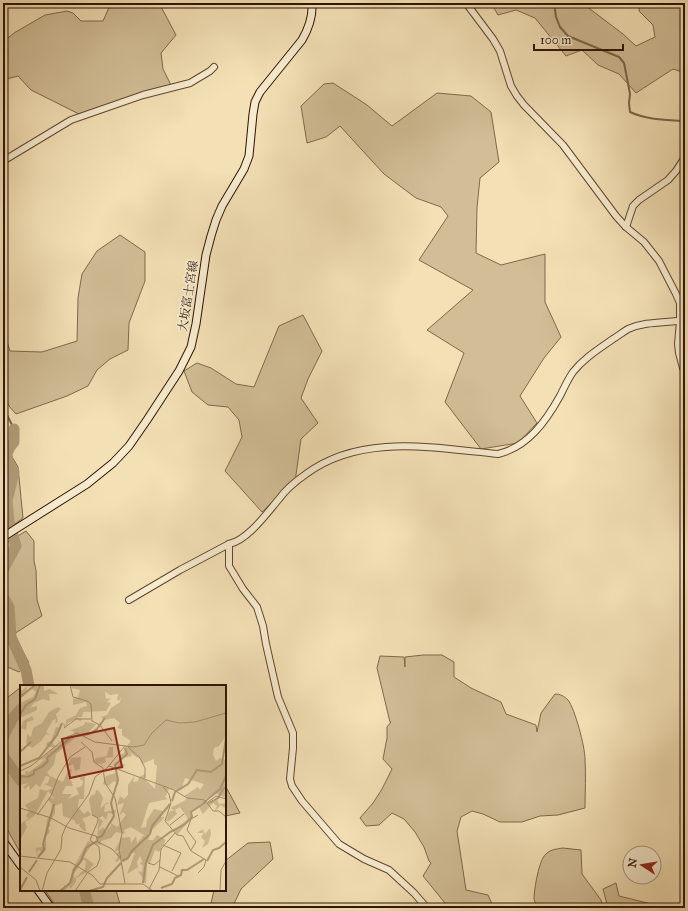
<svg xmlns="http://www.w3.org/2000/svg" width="688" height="911" viewBox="0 0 688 911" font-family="'IM FELL Great Primer','Noto Serif JP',serif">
<rect width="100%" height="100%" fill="#f3e0b5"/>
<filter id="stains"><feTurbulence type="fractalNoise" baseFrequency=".005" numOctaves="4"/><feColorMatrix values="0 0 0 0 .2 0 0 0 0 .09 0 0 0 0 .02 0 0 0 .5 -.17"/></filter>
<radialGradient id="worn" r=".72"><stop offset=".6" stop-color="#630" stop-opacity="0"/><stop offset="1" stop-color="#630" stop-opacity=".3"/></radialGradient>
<g fill="#d1bd96" stroke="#7f684b">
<path d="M111 3H159L176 35 161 53 163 69 172 87 79 114 31 90 18 76 3 80V42L14 33 45 15 67 11 73 13 81 21H103Z"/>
<path d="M491 3H582L623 34 636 46 655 37 653 25 639 11 640 3H685V73L673 69 636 93 619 74 598 65 582 50 566 56 535 18 516 10 498 15Z"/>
<path d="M333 83 367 105 392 126 437 93 471 96 491 112 499 162 480 178 477 208 476 253 501 265 545 254V302L561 337 544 358 520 396 537 423 518 443 481 449 445 402 464 353 427 330 473 290 419 260 448 216 441 207 416 198 384 174 340 126 326 137 307 143 301 106 324 84Z"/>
<path d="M120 235 145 252V281L129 323 128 350 110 359 97 370 88 386 67 396 16 414 9 406 3 393V329L10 351 42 352 77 341 78 298 82 274 97 251Z"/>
<path d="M303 315 322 351 308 379 301 398 318 423 301 439 295 482 262 512 225 471 242 437 239 420 228 407 208 405 192 392 184 371 197 363 211 368 236 384 254 387 279 326Z"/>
<path d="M3 445 10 453 18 467 23 518 3 533Z"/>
<path d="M26 531 34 541V561L36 570 37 600 42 616 14 634 29 663 19 672 3 665V545Z"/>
<path d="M423 655H442L454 662V677L471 688 501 702 506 714 536 725 537 732 541 713 555 694C560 694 564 696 568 700 575 709 585 747 585 759 586 775 585 792 585 808L558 815 540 816 522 822H500L483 814 472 811 461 817 457 831 466 890 488 895 494 908H449L423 876 431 863 429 861 424 847 415 832 404 819 392 813 379 825 366 826 360 818 373 803 382 789 392 769 383 759 387 738V727L391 722H390L377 668 380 656 404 657 405 667V657Z"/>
<path d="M21 687V854L3 822V701Z"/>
<path d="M225 787H226L240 813 225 816Z"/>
<path d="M270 842 273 859 241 889 232 908H210L214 890H225V861L248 843Z"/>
<path d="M563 848 581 850 582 874 601 900 603 908H537C536 905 535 902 534 899 534 890 539 859 546 854 551 849 557 849 563 848Z"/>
<path d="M616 883 619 896 668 908H608L603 889Z"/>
<path d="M45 890H116L121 908H57Z"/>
</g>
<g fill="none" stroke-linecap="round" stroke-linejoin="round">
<g stroke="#7c6547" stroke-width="2">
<path d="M554 3 556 17 560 27 568 36 619 57 624 63 626 73 630 94 629 103 630 112C647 120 667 120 685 121"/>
<path d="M3 407 14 429"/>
</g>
<g stroke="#b09b77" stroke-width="11">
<path d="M3 570 16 546 9 522 7 501 14 472C7 460 3 454 14 442V429"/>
<path d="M3 597 9 607 11 637 26 670 29 686"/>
<path d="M3 737 13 718 21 709"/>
<path d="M3 756 21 781"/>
<path d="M85 890V892L88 905 90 908"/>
</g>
<defs>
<g id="tertiary">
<path d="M466 3 493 39 500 51 511 86 517 96 524 105 563 145 616 216 626 227 644 242 659 261 676 294 680 303V321L678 344 679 353 683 368 685 370"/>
<path d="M3 161 71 120 143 95 190 83 210 71 214 67"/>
<path d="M626 227 633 206 639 200 668 180 676 171 685 157"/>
<path d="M229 544V566L243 589 257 607 263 626 266 644 278 697 293 733V748L290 779 292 786 302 801 339 844 364 859 389 870 414 893 427 908"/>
<path d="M129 600 180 570 229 544C248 540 267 513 279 499 286 489 296 481 306 474 361 433 434 448 498 454 528 447 546 421 560 396 564 388 568 379 573 372 584 358 599 349 613 339 618 336 623 332 628 329 646 321 666 323 685 320"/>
</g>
<g id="secondary">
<path d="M3 537 87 484 113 463 129 446 147 420 179 371 191 347 196 324 206 255 211 236 216 220 222 206 244 169 249 156 253 114 255 102 260 92 302 40C309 28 313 17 312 3"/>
<path d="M3 841 21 866"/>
<path d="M38 890 51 908"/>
</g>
</defs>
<use href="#tertiary" stroke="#5e472d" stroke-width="8"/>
<use href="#secondary" stroke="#2d1400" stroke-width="9"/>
<use href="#tertiary" stroke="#f7ebcf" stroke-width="6"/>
<use href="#secondary" stroke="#f7ebcf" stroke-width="7"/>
</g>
<g text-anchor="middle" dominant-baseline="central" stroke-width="3" stroke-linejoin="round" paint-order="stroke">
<g font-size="12" fill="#2d1400" stroke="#f7ebcf">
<text transform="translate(188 296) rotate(-81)">大坂富士宮線</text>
</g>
</g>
<g transform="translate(20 685)">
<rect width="206" height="206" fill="#f3e0b5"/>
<path d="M13 0H24V6L30 4 38 9H29L30 16 23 14 14 18 10 23 17 21V25L0 33V18L13 12 16 7 12 4 1 13V6L8 1 6 5 8 7ZM52 0H206V51L199 61 194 63 193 69 196 76 200 73 206 75V113L195 108 183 115 188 117 197 114 199 119 206 118V124L201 120 194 127 197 121 193 118 183 129 179 122 170 127 172 132 157 150 154 145 168 134 160 122 155 125 157 129 149 136H146L149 127 154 125 150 123 164 116 167 113 164 111 178 102 180 105 184 99 165 93 161 105 149 104 145 112 148 114 129 118 121 143 126 142 127 135 134 124 143 126 141 132H145L132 145 128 155H133L137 150 146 155 139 167 135 165 130 178H127L126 199 124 197 122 198 123 194 118 186 122 187 123 180 120 179 122 176 120 171 117 177 118 182 107 189 115 168H110L106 178 107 174 103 177 101 173 97 177 95 176 98 172 96 169 102 164 94 167 101 153 110 152 111 158 116 151 117 158 124 150 111 142 104 145 105 149 96 147 91 153 81 156V160L74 159 70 162 64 172 74 179 67 187 56 193V197L50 204 49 201 45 206H39L50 197 52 185 68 156 75 157 77 153 79 133 72 130 69 115 71 111 75 109 76 105 79 106 83 113 80 124 87 117 89 118 85 120 84 127 96 125 95 129 88 128 86 135 83 131 79 133 83 136 78 146 84 142 86 147 91 141V138L97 142 106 130 103 127 99 131 104 118 97 120 100 111 104 114 108 110V100L115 90 113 97 118 96 119 92 125 89V94L135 104 137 81 134 79V74L122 79 120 74 110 68 112 71 103 73 99 79H105L103 84H98L99 71 104 68 105 63 111 56 102 50V44L97 43 100 38 94 33 84 35 81 32 87 30 91 23 100 17 101 12 99 16 97 14 98 9 90 10 85 7 86 14 91 13 87 17 91 18 86 26 63 27 62 32H56L61 34V37L57 34 49 37 44 43 43 38 46 40V35L56 30 60 23 67 21 66 17 53 20V14L58 12 60 5 51 3ZM63 175 66 176 65 184 55 193 53 190ZM38 22 41 24 36 29 38 37 35 38 36 34 33 35 26 47 30 50 26 49 21 56 12 63 6 58 7 49 11 52 13 43 22 38 29 27ZM12 31 14 35 7 37 6 45 1 43 0 47 3 36ZM65 37 76 39 67 49 56 52 53 46H49L64 40ZM36 42 41 43 32 57 36 62H27L26 58 31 56ZM52 50 55 53 36 69 34 80 27 87 30 91 43 97 48 85 52 84 50 93 53 101H46L42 109H52L48 114 59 109 56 103 62 101 63 96 59 93 65 91 64 114H59L58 122 64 129 68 126 71 130 62 134 65 138 66 146H64L59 141 60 138 57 140 54 135 43 131 42 118 35 121V128L29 138 31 140 28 143 30 146 26 152V165L18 173 21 166 18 165 17 170 16 163 23 162 27 135 31 129 32 119 28 115 30 112 35 114 28 106 15 130 5 137 7 142 1 154 0 139 9 133 6 132 7 128 10 127 5 120 18 113 20 104 26 106 33 103 24 99 28 98 30 92 26 91 20 102 16 99 10 105 9 100 5 104 3 102 9 98 0 100V89L5 90 6 86 4 85 9 87 20 79 26 73 20 75 29 67ZM89 62H93V72L85 73 86 77 81 79 76 78 74 76 76 73 87 71ZM61 72 60 84 55 86 53 79 47 82 51 73ZM96 88 99 100 94 96 88 101 83 99 86 91ZM183 144 185 149 190 143 191 149 188 159 182 163 185 156 181 152 184 148H177Z" fill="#d1bd96" fill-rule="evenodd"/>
<path fill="none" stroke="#b09b77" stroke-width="2" d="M0 12 15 0M0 30 6 20 15 14 20 0M69 49 77 44 85 33M0 67 11 57M0 81 19 73 37 50 42 38M0 94 2 91 8 92 14 89V86L23 81 28 76 27 73 51 52 69 49M152 116 155 107 168 99 177 85 191 87 202 79 206 53M183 118 200 104 206 91M189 118 198 113 204 103H206M77 153 82 151 94 131 91 118 98 95 95 80 107 69 105 63M18 172 24 165 23 159 34 119M102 176 108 173 112 166 130 149 132 141 150 119M187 176 193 165 199 163 206 157M9 187 17 175M123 198 126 177 133 160 150 147 164 140 172 132 171 127 186 117M141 203 152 199 155 193 161 190 162 185H167L184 174M0 205 7 192M40 206 50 198 54 185 61 176 66 163 77 156M69 206 83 202 87 193 101 178"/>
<path fill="none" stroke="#a48e6d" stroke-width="1" d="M50 0 53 12 67 16 71 19 72 36 80 40 92 56M44 43 56 34H71M61 57 72 67 74 77 83 83 85 98 95 113 102 148 99 164 105 198M108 62 120 73 125 83V93M89 81 154 105 167 113 185 115 193 126H199L206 132M0 86 11 81 47 52 57 48 75 57 113 62 124 60 132 48 146 35 159 38 175 37 206 28M143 102 149 109 151 118 145 136 157 150 163 151 171 166 186 175 184 182 178 188M188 117 196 111 206 114M0 123 31 133 49 143 76 151 78 157 92 164 101 174M17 130 31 111 38 92 50 72 65 62M150 140 164 129M143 160 161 168 152 186M171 165 176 157 167 145 171 134 178 130M0 171 50 177 72 190 80 199H123L133 206M128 178 134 180 140 175M0 182 16 195 20 206M140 182 158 191M22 206 27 188 41 164 42 151 46 141 69 109 75 92 87 83 105 61M55 206 68 187 77 181 80 173 79 162 70 155 78 136V133L72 130M128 206 139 185 141 164 155 148M200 206 201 185 206 176"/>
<path fill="#8f2418" fill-opacity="0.15" stroke="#8f2418" stroke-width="2" d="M94 43 102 82 50 93 42 54Z"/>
<rect width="206" height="206" fill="none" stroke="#2d1400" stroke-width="2"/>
</g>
<rect width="688" height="911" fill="none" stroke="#f3e0b5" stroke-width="16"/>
<rect x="4" y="4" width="680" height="903" fill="none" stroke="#2d1400" stroke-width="2"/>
<rect x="8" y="8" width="672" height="895" fill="none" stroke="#2d1400"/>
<g transform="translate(642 865) rotate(282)"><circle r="19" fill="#f7ebcf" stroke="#a6957c"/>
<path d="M0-3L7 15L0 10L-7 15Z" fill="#8f2418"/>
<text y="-6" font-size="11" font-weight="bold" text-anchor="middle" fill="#2d1400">N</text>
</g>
<path d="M534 44v6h89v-6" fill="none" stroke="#2d1400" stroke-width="2"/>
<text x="540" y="44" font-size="12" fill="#2d1400" stroke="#f7ebcf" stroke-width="3" paint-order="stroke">100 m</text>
<rect width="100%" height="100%" filter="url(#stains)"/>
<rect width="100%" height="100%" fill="url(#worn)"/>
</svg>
